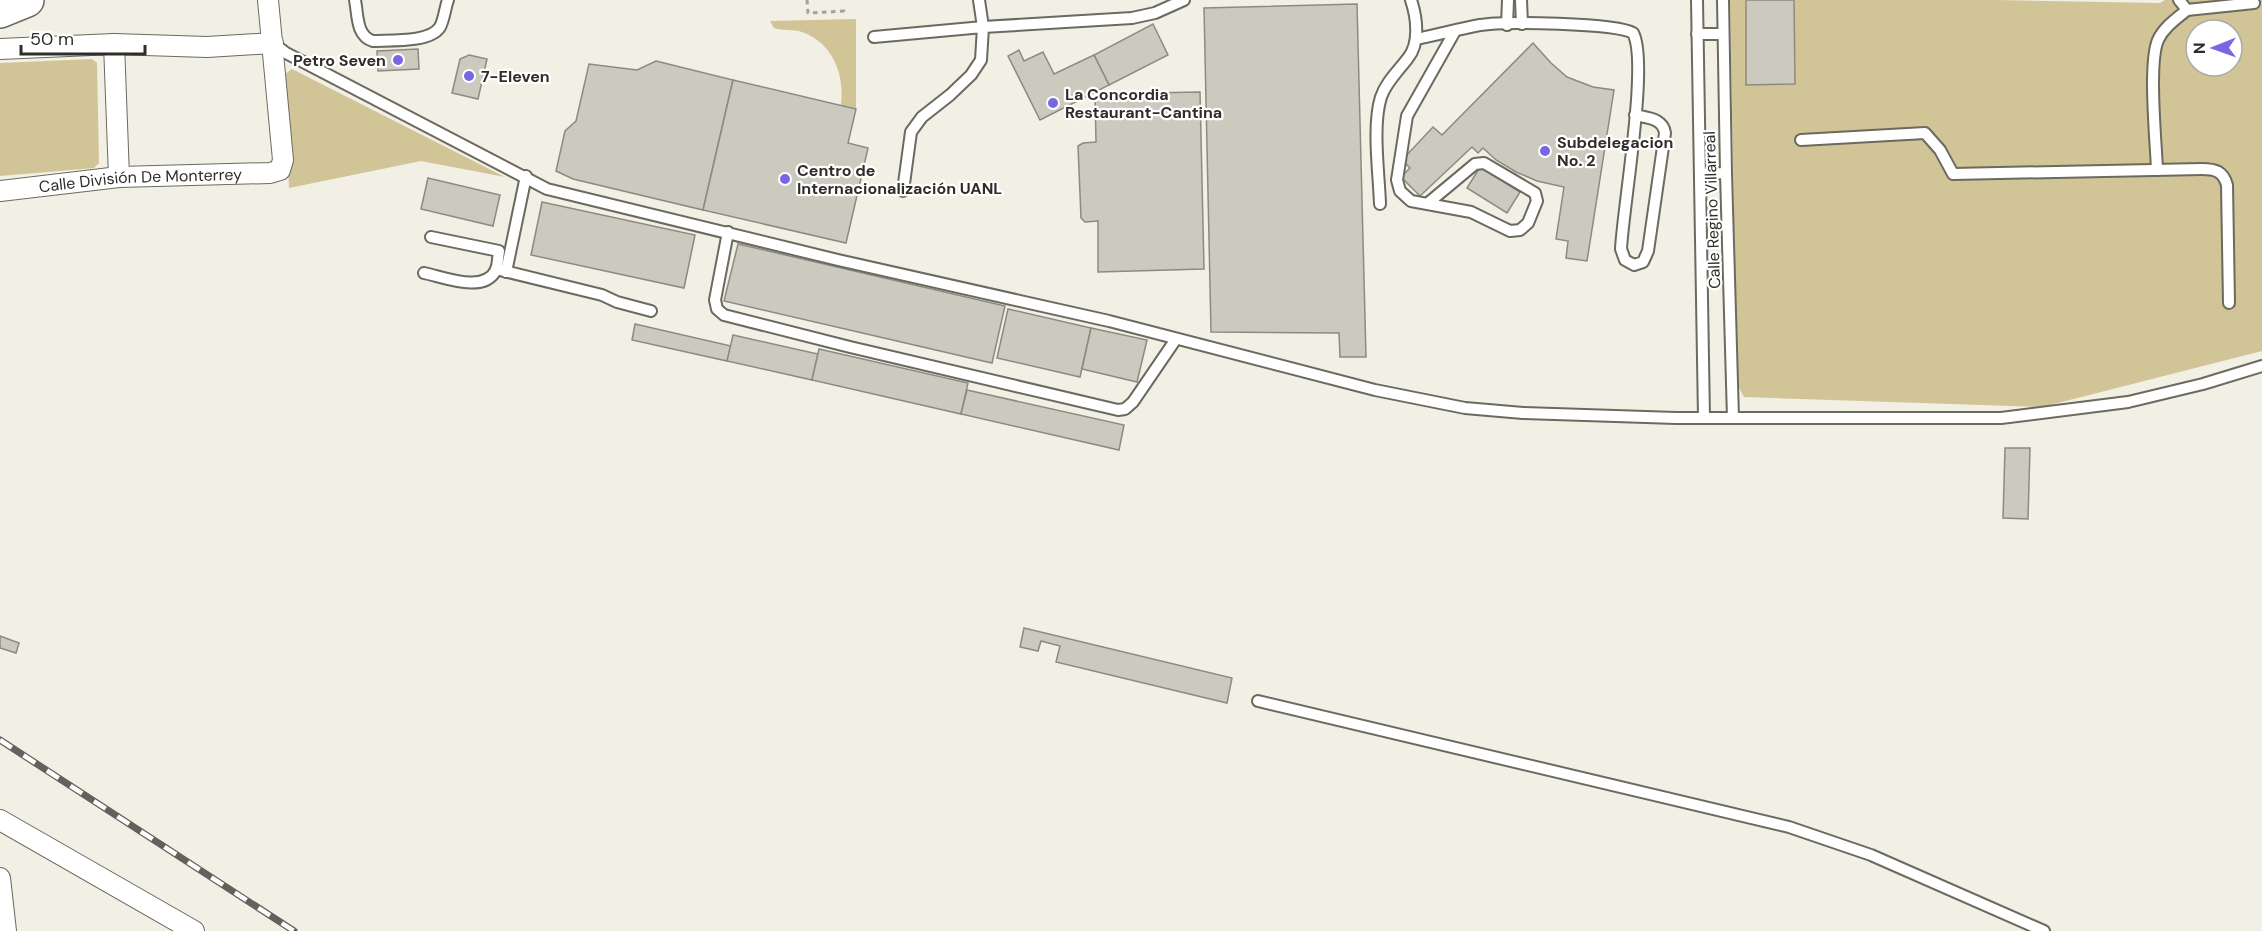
<svg xmlns="http://www.w3.org/2000/svg" width="2262" height="931" viewBox="0 0 2262 931" font-family="'DM Sans',sans-serif">
<rect width="100%" height="100%" fill="#f2efe4"/>
<g fill="#d1c497" fill-rule="evenodd">
<path d="M1730 0H1997L2160 3 2165 0H2262V351L2042 407 1744 397 1737 384ZM2196 30H2232V66H2196Z"/>
<path d="M856 19V109L841 105C845 75 833 43 802 32 793 29 783 31 774 28L770 21Z"/>
<path d="M92 59 97 63 99 163 94 168 0 176V63Z"/>
<path d="M292 69 505 177 421 161 289 188 285 74Z"/>
</g>
<g fill="#ccc9be" stroke="#8d8a81" stroke-width="1.5">
<path d="M1746 0H1794L1795 84 1746 85Z"/>
<path d="M1357 4 1366 357H1340L1339 333 1211 332 1204 8Z"/>
<path d="M1153 24 1168 55 1109 85 1094 55Z"/>
<path d="M1533 43 1551 63 1567 77 1593 87 1614 90 1587 261 1566 258 1568 241 1556 239 1564 187 1537 181 1516 172 1496 160 1483 148 1478 153 1472 147 1420 196 1401 177 1410 168 1402 160 1433 127 1442 135Z"/>
<path d="M418 49 419 69 378 71 377 51Z"/>
<path d="M1019 50 1024 61 1043 52 1054 74 1094 55 1109 85 1040 120 1008 56Z"/>
<path d="M469 55 487 59 478 99 452 93 460 59Z"/>
<path d="M656 61 733 80 703 210 573 179 556 171 565 131 576 121 589 64 637 70Z"/>
<path d="M733 80 856 109 848 143 868 148 846 243 703 210Z"/>
<path d="M1200 92 1204 269 1098 272V221L1085 222 1081 218 1078 146 1083 143 1096 142 1095 94Z"/>
<path d="M1480 167 1520 192 1507 213 1467 188Z"/>
<path d="M428 178 500 195 493 226 421 209Z"/>
<path d="M542 202 695 235 684 288 531 255Z"/>
<path d="M738 244 1005 306 992 363 724 301Z"/>
<path d="M1008 309 1091 328 1080 377 997 358Z"/>
<path d="M635 324 731 346 727 361 632 340Z"/>
<path d="M1091 328 1147 340 1137 382 1082 369Z"/>
<path d="M733 335 818 354 812 380 727 361Z"/>
<path d="M819 349 968 383 961 414 812 380Z"/>
<path d="M967 390 1124 425 1119 450 961 414Z"/>
<path d="M2005 448H2030L2028 519 2003 518Z"/>
<path d="M1024 628 1232 678 1227 703 1056 662 1060 646 1041 641 1038 651 1020 647Z"/>
<path d="M0 636 19 643 16 653 0 648Z"/>
</g>
<g fill="none" stroke-linecap="round" stroke-linejoin="round">
<defs>
<g id="service">
<path d="M355 0C358 15 356 36 373 41 390 40 430 43 440 27 444 20 445 8 448 0"/>
<path d="M979 0 983 27 1132 18 1155 13 1184 0"/>
<path d="M1521 0 1522 24"/>
<path d="M1697 0 1704 418"/>
<path d="M1723 0 1726 173 1733 418"/>
<path d="M2187 10 2254 3"/>
<path d="M1507 25 1508 0"/>
<path d="M1697 34H1723"/>
<path d="M874 37 983 27 981 60 971 75 950 95 922 117 911 132 903 191"/>
<path d="M1416 39C1437 35 1458 29 1480 25 1503 21 1616 23 1633 33 1649 62 1623 207 1621 249L1625 260 1634 265 1643 262 1648 251 1665 133C1663 118 1647 118 1635 115"/>
<path d="M273 43 286 53 547 189 838 260 1109 321 1375 390 1465 408 1523 413 1676 418H2001L2128 402 2203 384 2262 366"/>
<path d="M1801 140 1925 133 1940 150 1953 174 2202 169C2215 169 2223 171 2227 185L2229 303"/>
<path d="M2157 170C2156 142 2148 63 2158 40 2164 27 2176 19 2187 10L2179 0"/>
<path d="M1700 174 1726 173"/>
<path d="M1380 204C1379 174 1372 125 1381 97 1386 82 1399 70 1408 58 1420 43 1417 18 1411 0"/>
<path d="M1427 204 1475 164 1484 163 1535 193 1537 201 1528 223 1520 230 1510 231 1471 212 1411 201 1400 191 1397 180 1407 116 1455 31"/>
<path d="M728 232 715 300 717 309 724 315 850 347 1118 410 1125 409 1133 402 1176 339"/>
<path d="M496 269 602 295 617 302 651 311"/>
<path d="M506 272 526 176"/>
<path d="M424 273C444 277 484 294 496 270 498 265 498 257 499 251L431 237"/>
<path d="M1258 701 1789 827 1871 855 2044 931"/>
</g>
<g id="minor">
<path d="M114 44 119 177"/>
<path d="M0 49 114 44 207 47 273 43"/>
<path id="s1" d="M0 191 119 177 270 173 280 170 283 160 268 0"/>
<path d="M0 820 194 931"/>
<path d="M0 878 6 931"/>
</g>
<path id="trunk" d="M0 11 27 0"/>
</defs>
<use href="#service" stroke="#6c695f" stroke-width="14"/>
<use href="#minor" stroke="#6c695f" stroke-width="22"/>
<use href="#trunk" stroke="#6c695f" stroke-width="36"/>
<path stroke="#a4a29a" stroke-width="3" stroke-dasharray="4.5 4.5" stroke-linecap="butt" d="M807 0 808 13 844 11V15"/>
<use href="#service" stroke="#fff" stroke-width="10"/>
<use href="#minor" stroke="#fff" stroke-width="20"/>
<use href="#trunk" stroke="#fff" stroke-width="33"/>
<defs>
<path id="rail" d="M0 740 294 931"/>
</defs>
<use href="#rail" stroke="#62615b" stroke-width="7"/>
<use href="#rail" stroke="#fff" stroke-width="4.5" stroke-dasharray="14" stroke-linecap="butt"/>
</g>
<g fill="#7767e2" stroke="#fff" stroke-width="2">
<circle cx="398" cy="60" r="6"/>
<circle cx="469" cy="76" r="6"/>
<circle cx="1053" cy="103" r="6"/>
<circle cx="1545" cy="151" r="6"/>
<circle cx="785" cy="179" r="6"/>
</g>
<g text-anchor="middle" dominant-baseline="central" stroke-width="4.5" stroke-linejoin="round" paint-order="stroke">
<g font-size="16" font-weight="bold" fill="#2e2d29" stroke="#fff" text-anchor="start">
<text x="386" y="60" text-anchor="end">Petro Seven</text>
<text x="481" y="76">7-Eleven</text>
<text x="1065" y="94">La Concordia<tspan x="1065" dy="18">Restaurant-Cantina</tspan></text>
<text x="1557" y="142">Subdelegacion<tspan x="1557" dy="18">No. 2</tspan></text>
<text x="797" y="170">Centro de<tspan x="797" dy="18">Internacionalización UANL</tspan></text>
</g>
<g font-size="16" fill="#2e2d29" stroke="#fff">
<text stroke="none"><textPath href="#s1" startOffset="141">Calle División De Monterrey</textPath></text>
<text transform="translate(1712 210) rotate(-92)">Calle Regino Villarreal</text>
</g>
</g>
<g transform="translate(2214 48) rotate(269)"><circle r="28" fill="#ffffff" stroke="#ababa9" stroke-width="1.5"/>
<path d="M0-4.5L10 22L0 15L-10 22Z" fill="#7767e2"/>
<text y="-9" font-size="16" font-weight="bold" text-anchor="middle" fill="#2e2d29">N</text>
</g>
<path d="M21 45v9h124v-9" fill="none" stroke="#2e2d29" stroke-width="3"/>
<text x="30" y="45" font-size="18" fill="#2e2d29" stroke="#ffffff" stroke-width="4.5" paint-order="stroke">50 m</text>
</svg>
